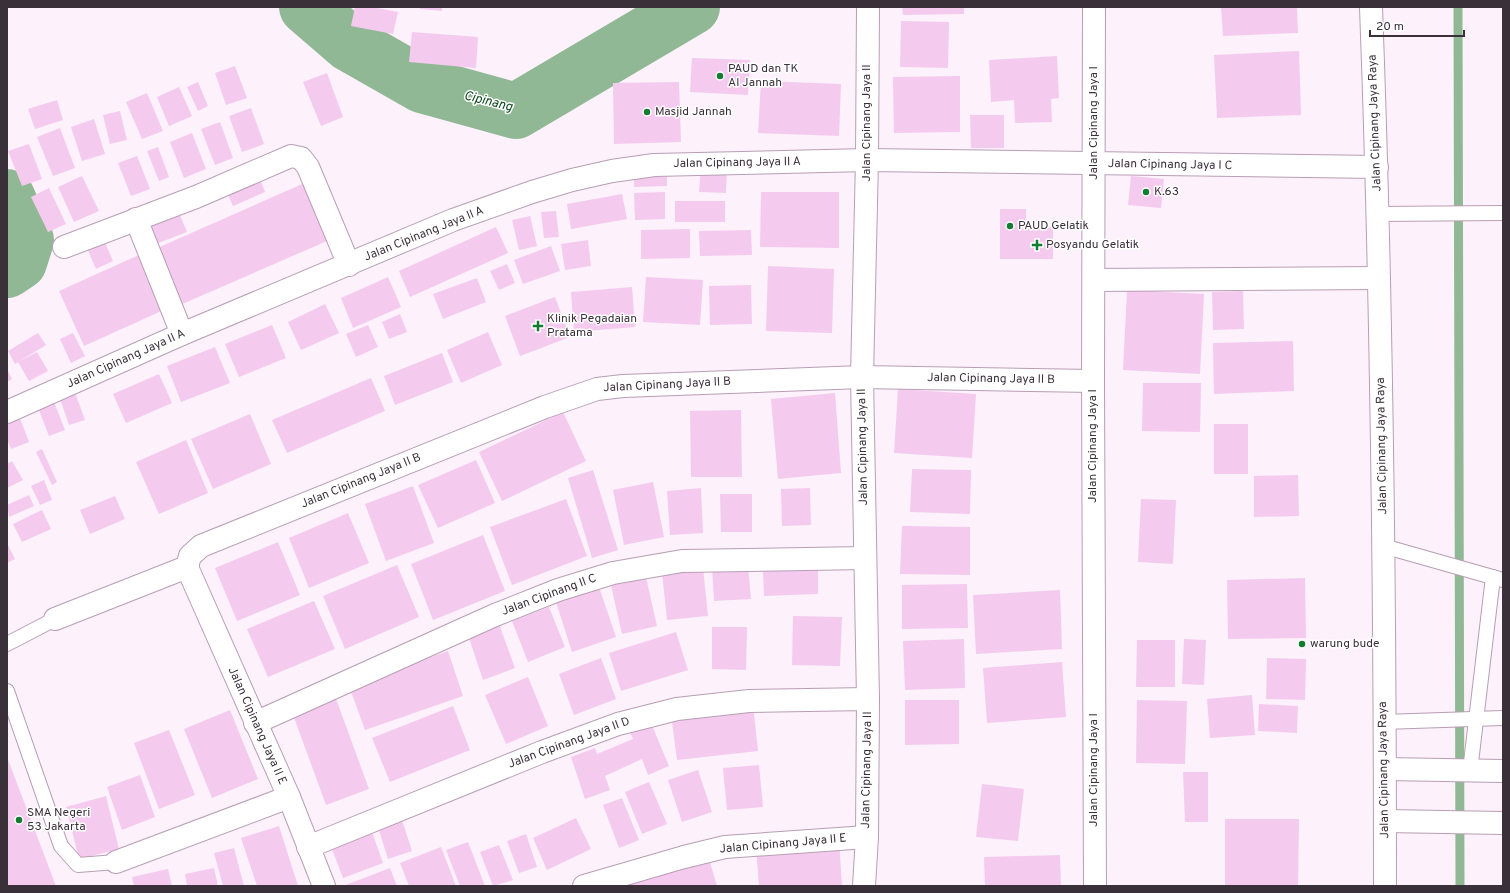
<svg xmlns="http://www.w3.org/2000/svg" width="1510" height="893" viewBox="0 0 1510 893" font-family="Overpass,sans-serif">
<rect width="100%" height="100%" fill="#fdf1fb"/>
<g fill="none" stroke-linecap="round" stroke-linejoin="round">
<path stroke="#91b894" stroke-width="9" d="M1458 7 1460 886"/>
<g stroke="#91b894" stroke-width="56">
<path d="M307 7 350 44 422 85 516 111 692 7"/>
<path d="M7 197 26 240 19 262 7 270"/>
</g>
</g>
<g fill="#f4cbee">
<path d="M355 7H372L398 12 393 34 351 26Z"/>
<path d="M420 7H442V11L420 9Z"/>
<path d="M902 7H964V14L903 15Z"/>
<path d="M1221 7H1297L1298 33 1223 36Z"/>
<path d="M901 21 949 22 948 68 900 67Z"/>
<path d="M412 32 478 37 476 68 409 62Z"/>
<path d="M1299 51 1301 115 1217 118 1214 55Z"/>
<path d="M1057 56 1059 98 1051 99 1052 122 1015 123 1014 100 991 102 989 60Z"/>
<path d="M692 58 750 60 748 95 690 92Z"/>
<path d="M235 66 247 98 226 105 215 73Z"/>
<path d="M327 73 343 117 321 126 303 82Z"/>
<path d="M960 76V132L894 133 893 77Z"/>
<path d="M761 81 841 84 839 136 758 133Z"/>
<path d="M198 82 208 106 198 111 187 87Z"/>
<path d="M679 82 681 142 614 144 613 83Z"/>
<path d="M179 87 192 116 169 126 157 97Z"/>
<path d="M147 93 163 131 142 139 126 102Z"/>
<path d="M57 100 63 120 35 129 28 109Z"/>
<path d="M251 108 264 144 242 152 229 116Z"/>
<path d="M120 111 127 140 110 144 103 115Z"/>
<path d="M970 115H1004V148H971Z"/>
<path d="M94 119 105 154 82 161 71 127Z"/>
<path d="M220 122 233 158 215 165 201 129Z"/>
<path d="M60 128 75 168 53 176 37 137Z"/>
<path d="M192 133 206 169 184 178 170 142Z"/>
<path d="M29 144 42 179 22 186 8 151Z"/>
<path d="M158 147 169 177 159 181 147 151Z"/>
<path d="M137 156 150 189 131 196 118 163Z"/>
<path d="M701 166 727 167 726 193 699 192Z"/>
<path d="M667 170V186L634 187V171Z"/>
<path d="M258 174 265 192 233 206 225 188Z"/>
<path d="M82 176 99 211 74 222 58 187Z"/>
<path d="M1131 176 1164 179 1161 208 1128 205Z"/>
<path d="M309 181 334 238 180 305 155 249Z"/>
<path d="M49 188 66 224 48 232 31 197Z"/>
<path d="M665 192V219L635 220 634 193Z"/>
<path d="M761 192H839V248L760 247Z"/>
<path d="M622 194 627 219 571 229 567 204Z"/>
<rect x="675" y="201" width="50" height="21"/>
<path d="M1000 209H1026V227H1053V259H1000Z"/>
<path d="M556 211 559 237 544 238 541 212Z"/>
<path d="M179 213 187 232 156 244 148 225Z"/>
<path d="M530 216 537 246 519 250 512 220Z"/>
<path d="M496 227 508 253 410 297 399 271Z"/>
<path d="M690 229V258L641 259V230Z"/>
<path d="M751 230 752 255 700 256 699 231Z"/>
<path d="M103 238 113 261 96 269 86 246Z"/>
<path d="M588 240 591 266 565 270 561 244Z"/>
<path d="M551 246 560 271 523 284 514 260Z"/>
<path d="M141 254 166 309 84 346 59 291Z"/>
<path d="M507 264 515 283 499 290 490 271Z"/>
<path d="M768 266 834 269 832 333 766 331Z"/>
<path d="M388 277 401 307 353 328 341 298Z"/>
<path d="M646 277 703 280 700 325 643 322Z"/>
<path d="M477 278 486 302 443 319 433 294Z"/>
<path d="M751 285 752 324 710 325 709 286Z"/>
<path d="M632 287 635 327 574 332 571 292Z"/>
<path d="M1127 290 1204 294 1200 374 1123 370Z"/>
<path d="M1243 291 1244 329 1213 330 1212 292Z"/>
<path d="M555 297 570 337 520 356 505 316Z"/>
<path d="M325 304 339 333 301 350 288 322Z"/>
<path d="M400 314 407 332 389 339 382 322Z"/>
<path d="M272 325 286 358 239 377 225 344Z"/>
<path d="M368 325 378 347 356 357 346 334Z"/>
<path d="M488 332 502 365 461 383 447 350Z"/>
<path d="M38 333 46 345 15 364 8 351Z"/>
<path d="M73 333 85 356 71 363 60 339Z"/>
<path d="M1293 341 1294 391 1214 394 1213 343Z"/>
<path d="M215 347 230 383 181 402 167 366Z"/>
<path d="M37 352 48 371 29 381 18 362Z"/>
<path d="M442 353 453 382 395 405 384 376Z"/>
<path d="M7 369 12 379 7 382Z"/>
<path d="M159 374 172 403 126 423 113 394Z"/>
<path d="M371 378 385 411 287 453 272 420Z"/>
<path d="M1143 383H1201L1200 432 1142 431Z"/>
<path d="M72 384 85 420 69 425 57 390Z"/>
<path d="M898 389 976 394 972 458 894 453Z"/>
<path d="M835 393 841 473 778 479 771 399Z"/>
<path d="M51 394 65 430 49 436 35 400Z"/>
<path d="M741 410 742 477H691L690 411Z"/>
<path d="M17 411 29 442 11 449 7 439V415Z"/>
<path d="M563 412 586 461 502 501 479 452Z"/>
<path d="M250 414 271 464 213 489 191 439Z"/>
<rect x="1214" y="424" width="34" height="50"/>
<path d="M186 440 208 493 159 514 136 462Z"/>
<path d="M42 449 57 482 52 485 36 452Z"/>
<path d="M476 460 495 503 438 528 418 485Z"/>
<path d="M12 461 23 480 7 488V464Z"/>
<path d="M912 469 971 470 970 514 910 512Z"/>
<path d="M593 470 618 550 592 558 568 478Z"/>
<path d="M1298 475 1299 516 1254 517V476Z"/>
<path d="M44 480 52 500 40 505 31 486Z"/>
<path d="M653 482 664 537 624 545 613 490Z"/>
<path d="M413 486 434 543 386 561 365 504Z"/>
<path d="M701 488 703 533 670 535 667 491Z"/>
<path d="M810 488 811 525 782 526 781 489Z"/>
<path d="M720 494H752V532H721Z"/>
<path d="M29 495 34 506 9 517 7 505Z"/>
<path d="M115 496 125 519 90 534 80 510Z"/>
<path d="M566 499 587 556 512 585 490 527Z"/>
<path d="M1141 499 1176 500 1173 564 1138 562Z"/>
<path d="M42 510 51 529 22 542 13 524Z"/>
<path d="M348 513 369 563 309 588 289 538Z"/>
<path d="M902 526 970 527V575L900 574Z"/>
<path d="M483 535 505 591 433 620 411 564Z"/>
<path d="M278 542 300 595 237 621 215 568Z"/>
<path d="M7 543 15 559 7 563Z"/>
<path d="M748 564 751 599 714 601 712 567Z"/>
<path d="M397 565 419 617 345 649 323 596Z"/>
<path d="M818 567V594L764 596 763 570Z"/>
<path d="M703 568 708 616 667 620 662 572Z"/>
<path d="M645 573 657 626 622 634 610 581Z"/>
<path d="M1305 578 1306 638 1228 639 1227 580Z"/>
<path d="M598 584 616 637 572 652 555 599Z"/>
<path d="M967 584 968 628 902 629V585Z"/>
<path d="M1060 590 1062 649 976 654 973 595Z"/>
<path d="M314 601 335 649 268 677 247 629Z"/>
<path d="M549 607 565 647 528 662 512 621Z"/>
<path d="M793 616 842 617 840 666 792 665Z"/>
<path d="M499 624 515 668 483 680 468 635Z"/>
<path d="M712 627H747L746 670 712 669Z"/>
<path d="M676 632 688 670 621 691 609 653Z"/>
<path d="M964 639 965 688 905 690 903 641Z"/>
<path d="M1184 639 1206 640 1204 685 1182 684Z"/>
<path d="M1137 640H1175V687H1136Z"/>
<path d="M448 651 463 696 365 730 349 686Z"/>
<path d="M601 658 616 699 574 715 559 674Z"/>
<path d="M1267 658 1306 659 1305 700 1266 699Z"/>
<path d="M1062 662 1066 717 987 723 983 668Z"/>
<path d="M528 677 548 726 506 744 485 695Z"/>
<path d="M1252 695 1255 735 1210 738 1207 699Z"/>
<path d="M335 696 369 789 326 805 292 712Z"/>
<path d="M905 700H959V744L905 745Z"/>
<path d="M1137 700 1187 701 1185 764 1136 763Z"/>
<path d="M1259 704 1298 706 1297 733 1258 731Z"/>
<path d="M753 705 758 751 677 760 671 714Z"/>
<path d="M453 706 470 750 390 782 372 738Z"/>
<path d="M230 710 258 779 212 798 184 729Z"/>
<path d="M651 723 669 766 648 775 642 759 605 776 610 790 585 799 571 757 595 748 597 754 633 739 630 732Z"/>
<path d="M169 730 195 795 159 809 134 743Z"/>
<path d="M7 757 56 886H7Z"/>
<path d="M759 765 763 807 727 810 723 768Z"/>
<path d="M698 770 712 812 682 822 668 780Z"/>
<path d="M1183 772H1208V822H1185Z"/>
<path d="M140 775 155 817 122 830 107 787Z"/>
<path d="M649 782 667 824 642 834 625 792Z"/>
<path d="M982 784 1024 789 1018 841 976 837Z"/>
<path d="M106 796 119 849 79 859 66 807Z"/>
<path d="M622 798 639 840 619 848 603 805Z"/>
<path d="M400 814 412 851 388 859 376 821Z"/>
<path d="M576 818 591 849 547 870 533 838Z"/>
<path d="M1225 819H1299L1298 886H1225Z"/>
<path d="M279 826 298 886H257L241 838Z"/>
<path d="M371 829 383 863 343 878 330 844Z"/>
<path d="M526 834 537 867 519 873 507 841Z"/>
<path d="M839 840 842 886H759L756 847Z"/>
<path d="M468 842 485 886H460L446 850Z"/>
<path d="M499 845 513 880 493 886 480 852Z"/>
<path d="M441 847 456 886H409L400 863Z"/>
<path d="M234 848 244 886H223L214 853Z"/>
<path d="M1060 855 1061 886H985L984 857Z"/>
<path d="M709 859 717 886H631L630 883Z"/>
<path d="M214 868 218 886H187L185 874Z"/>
<path d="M390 868 397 886H343Z"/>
<path d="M168 869 172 886H134L132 877Z"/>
</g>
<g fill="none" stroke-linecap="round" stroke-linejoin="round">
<defs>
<g id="service">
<path d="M1378 214 1503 213"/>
<path d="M1383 546 1503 580"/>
<path d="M7 644 55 619"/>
<path d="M7 691 61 846 78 865 116 862"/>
<path d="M1383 722 1503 718"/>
<path d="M1470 771 1493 577"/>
</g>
<g id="minor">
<path d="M1094 7 1093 381 1095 886"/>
<path d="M136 219 182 334"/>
<path d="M64 247 196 197 291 156 301 158 308 167 349 265"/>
<path d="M1094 280 1379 278"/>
<path d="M7 412 182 334 453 220 532 192 572 180 612 171 654 165 867 160 1377 167"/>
<path d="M187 567 190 556 201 546 545 407 597 389 623 386 862 377 1093 381"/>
<path d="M187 567 289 797 324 886"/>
<path d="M55 619 187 567"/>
<path d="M255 723 495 615 558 590 613 573 682 561 865 558"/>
<path d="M1385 769 1503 771"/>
<path d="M1385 821 1503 823"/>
<path d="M308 847 542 752 618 724 677 709 749 701 868 699"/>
<path d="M116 862 289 797"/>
<path d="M584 886 684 857 725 847 867 837"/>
<path d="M864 886 867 837 868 699 862 377 867 160 868 7"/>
</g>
<path id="secondary" d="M1371 7C1382 300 1385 593 1385 886"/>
</defs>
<use href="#service" stroke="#b89eb4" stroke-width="16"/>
<use href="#minor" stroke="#b89eb4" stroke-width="24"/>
<use href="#secondary" stroke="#b89eb4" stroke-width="24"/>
<use href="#service" stroke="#fff" stroke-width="14"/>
<use href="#minor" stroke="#fff" stroke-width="22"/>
<use href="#secondary" stroke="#fff" stroke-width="22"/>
</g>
<g fill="#127c30" stroke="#fff" stroke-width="1.5">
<circle cx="720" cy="76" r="4"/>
<circle cx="647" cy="112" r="4"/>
<circle cx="1146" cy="192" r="4"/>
<circle cx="1010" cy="226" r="4"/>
<path d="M1035 239h4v4h4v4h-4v4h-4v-4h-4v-4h4z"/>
<path d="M536 320h4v4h4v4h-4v4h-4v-4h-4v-4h4z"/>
<circle cx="1302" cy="644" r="4"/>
<circle cx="19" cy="820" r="4"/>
</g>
<g text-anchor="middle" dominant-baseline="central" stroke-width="3" stroke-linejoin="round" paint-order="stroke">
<g font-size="12" fill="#3a3039" stroke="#fff" text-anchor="start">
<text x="728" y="69">PAUD dan TK<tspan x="728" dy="14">Al Jannah</tspan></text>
<text x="655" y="112">Masjid Jannah</text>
<text x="1154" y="192">K.63</text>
<text x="1018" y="226">PAUD Gelatik</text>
<text x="1046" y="245">Posyandu Gelatik</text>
<text x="547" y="319">Klinik Pegadaian<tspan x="547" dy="14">Pratama</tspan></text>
<text x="1310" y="644">warung bude</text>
<text x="27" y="813">SMA Negeri<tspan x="27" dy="14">53 Jakarta</tspan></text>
</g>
<g font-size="12" fill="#3a3039" stroke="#fff">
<text transform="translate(867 123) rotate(-90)">Jalan Cipinang Jaya II</text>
<text transform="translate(1094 123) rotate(-90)">Jalan Cipinang Jaya I</text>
<text transform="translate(1375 123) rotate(-92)">Jalan Cipinang Jaya Raya</text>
<text transform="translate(737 163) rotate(-1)">Jalan Cipinang Jaya II A</text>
<text transform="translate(1170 165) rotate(1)">Jalan Cipinang Jaya I C</text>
<text transform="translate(424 234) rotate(-22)">Jalan Cipinang Jaya II A</text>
<text transform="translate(126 359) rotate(-24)">Jalan Cipinang Jaya II A</text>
<text transform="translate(991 379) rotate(1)">Jalan Cipinang Jaya II B</text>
<text transform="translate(667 385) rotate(-3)">Jalan Cipinang Jaya II B</text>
<text transform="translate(1093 446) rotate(-90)">Jalan Cipinang Jaya I</text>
<text transform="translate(1382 446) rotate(-91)">Jalan Cipinang Jaya Raya</text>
<text transform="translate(863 447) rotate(-91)">Jalan Cipinang Jaya II</text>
<text transform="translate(361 481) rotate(-22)">Jalan Cipinang Jaya II B</text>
<text transform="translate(549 595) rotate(-20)">Jalan Cipinang II C</text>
<text transform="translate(257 726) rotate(66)">Jalan Cipinang Jaya II E</text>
<text transform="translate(569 743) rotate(-20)">Jalan Cipinang Jaya II D</text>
<text transform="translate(867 770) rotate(-89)">Jalan Cipinang Jaya II</text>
<text transform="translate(1094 770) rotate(-90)">Jalan Cipinang Jaya I</text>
<text transform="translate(1384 770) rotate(-91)">Jalan Cipinang Jaya Raya</text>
<text transform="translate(783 844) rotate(-5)">Jalan Cipinang Jaya II E</text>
</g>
<g font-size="13" font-style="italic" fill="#084619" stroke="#fff">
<text transform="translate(488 102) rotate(14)">Cipinang</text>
</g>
</g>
<rect width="1510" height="893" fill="none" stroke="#3a3039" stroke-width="16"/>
<path d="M1370 30v6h94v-6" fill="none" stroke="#3a3039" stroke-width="2"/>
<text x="1376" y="30" font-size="12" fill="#3a3039" stroke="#ffffff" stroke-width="3" paint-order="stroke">20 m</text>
</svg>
